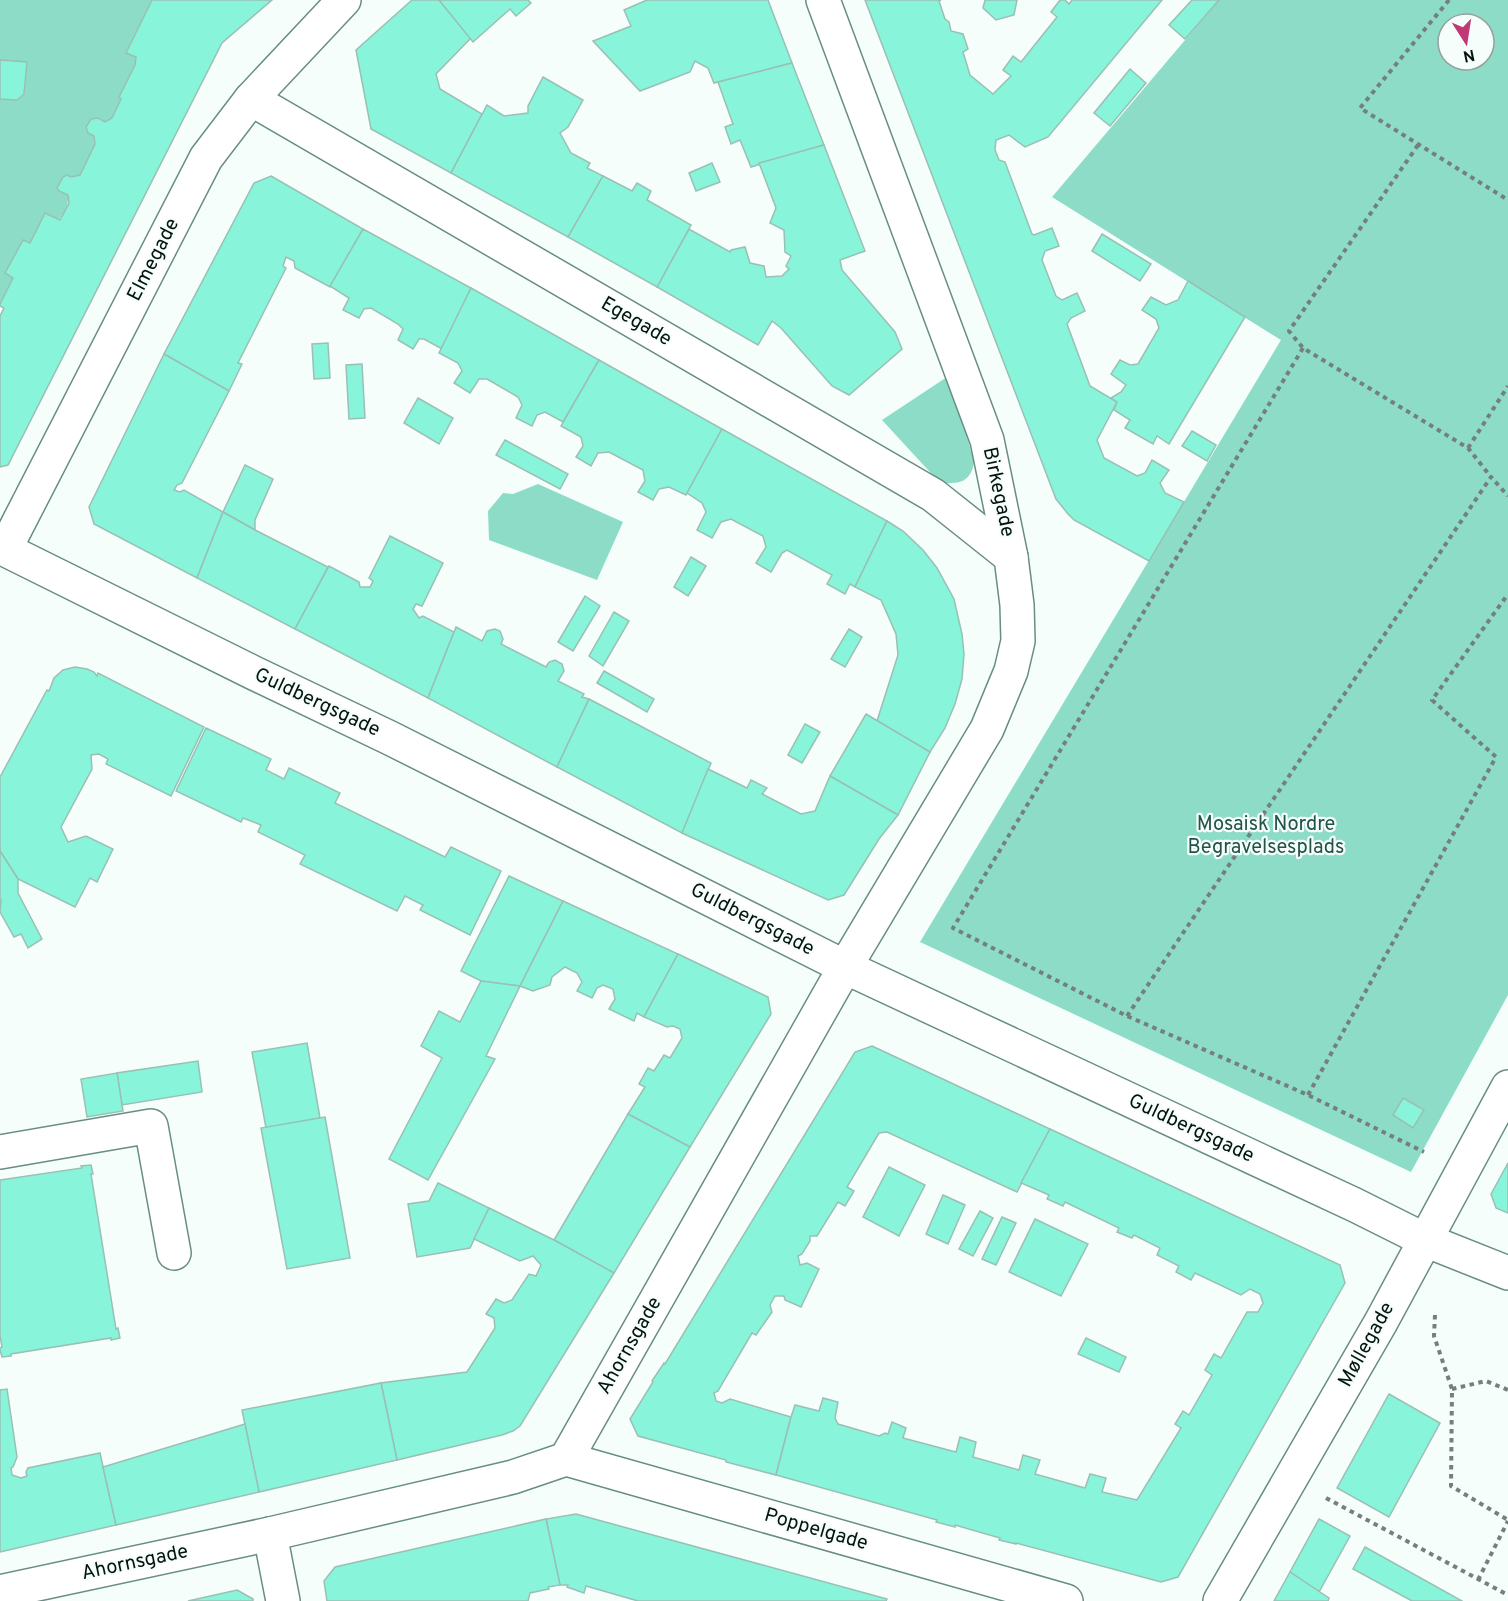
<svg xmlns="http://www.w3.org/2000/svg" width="1508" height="1601" viewBox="0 0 1508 1601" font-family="Overpass,sans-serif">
<rect width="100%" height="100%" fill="#f6fefb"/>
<g fill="#8cdcc8" fill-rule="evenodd">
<path d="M0 0H152L126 52 136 57 135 65 119 97 121 99 112 118 105 122 98 118 91 119 86 128 88 133 94 136 95 144 80 175 71 177 67 175 64 176 58 188 59 191 68 195C70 217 46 231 30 243L23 240 5 273 13 278 0 304V99L17 100 24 94 26 62 0 60Z"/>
<path d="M1219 0H1508V995L1411 1172 920 942 1281 340 1052 197ZM1448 24H1484V60H1448Z"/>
<path d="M950 375 974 462C971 483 958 484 940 483L882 420Z"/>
<path d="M538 484 623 522 597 580 489 540 488 511 503 493 513 494Z"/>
</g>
<g fill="#88f4da" stroke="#99c0b5" stroke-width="1.5">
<path d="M152 0H272L222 43 8 465 0 467V316L4 308 0 306V304L13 278 5 273 23 240 30 243 45 213 60 220 69 203 68 195 59 191 57 188 63 177 67 175 71 177 80 175 95 144 94 136 88 133 86 127 91 119 98 118 105 122 112 118 121 99 119 97 135 65 136 57 126 53Z"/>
<path d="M412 0H439L471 38 436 74 440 89 482 114 451 173 371 129 356 50Z"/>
<path d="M439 0H528L531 3 516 16 510 9 473 42Z"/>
<path d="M647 0H768L792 63 714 83 708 68 695 61 690 72 640 91 593 41 631 26 624 10Z"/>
<path d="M865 0H941L939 1 945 19 949 22 951 31 963 34 968 49 963 52 970 75 993 94 1011 76 1003 70 1013 56 1021 62 1057 17 1051 12 1060 0H1065L1069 4 1072 0H1162L1048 137 1025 147 1009 135 996 140 995 150 999 160 1005 162 1032 234 1034 235 1052 228 1059 246 1045 251 1042 260 1056 296 1062 300 1077 293 1085 311 1071 318 1067 324 1090 386 1117 402 1097 440 1104 458 1137 476 1145 473 1152 460 1169 470 1160 483 1165 493 1184 502 1149 561 1074 520 1068 514 1056 499Z"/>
<path d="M985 0H1017L1014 15 996 20 983 8Z"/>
<path d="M1192 0H1219L1185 39 1169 25Z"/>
<path d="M0 60 27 62 24 94 17 100 0 99Z"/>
<path d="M792 63 824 145 751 167 740 140 731 144 725 127 733 124 718 82Z"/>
<path d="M1130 69 1146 83 1110 126 1094 113Z"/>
<path d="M543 77 583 100 568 127 560 133 571 153 590 163 587 168 603 176 568 237 451 173 487 105 504 116 528 113V106Z"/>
<path d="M824 145 865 251 840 260 842 270 895 332 902 349 849 395 832 386 781 328 772 321 758 345 657 287 689 229 730 252 731 250 745 247 750 263 764 266 766 277 782 276 789 269 786 266 791 256 785 252 784 230 770 223 776 208 759 163Z"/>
<path d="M712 163 720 182 696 191 689 173Z"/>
<path d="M271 176 363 229 330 287 295 268 294 261 286 257 283 266 286 268 238 363 242 364 229 391 164 354 254 183Z"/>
<path d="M603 176 632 191 637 183 651 191 647 200 691 225 657 287 568 237Z"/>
<path d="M363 229 471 288 442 349 424 339H419L413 349 398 340 403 329 398 324 371 308 364 309 359 318 343 310 349 298 330 286Z"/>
<path d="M1102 234 1151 264 1140 281 1092 251Z"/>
<path d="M1188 281 1245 317 1169 444 1157 436 1153 444 1125 428 1130 420 1114 410 1117 402 1111 398 1121 392 1126 385 1111 374 1120 360 1130 365 1138 364 1159 328 1156 319 1142 310 1151 297 1166 305 1178 300Z"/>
<path d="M471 288 599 360 563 422 545 412 537 415 532 426 516 418 522 405 518 397 487 379H479L470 393 454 383 462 371 458 363 439 353Z"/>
<path d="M328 343 330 378 314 379 312 344Z"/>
<path d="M164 354 229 391 182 483 177 485 174 490 180 492 184 490 223 512 197 578 94 524 89 507Z"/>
<path d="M599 360 722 429 686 495 669 487 659 489 653 500 638 492 645 481 643 470 609 452 598 453 591 466 576 457 583 446 581 437 561 426Z"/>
<path d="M362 364 365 418 349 419 346 365Z"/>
<path d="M418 398 453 418 439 444 404 423Z"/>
<path d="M722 429 887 521 855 587 850 584 845 594 827 584 832 575 787 550 782 553 771 572 756 563 766 547 763 536 731 519 721 522 712 538 697 530 706 512 702 503 687 493Z"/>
<path d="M1192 431 1216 445 1207 461 1182 446Z"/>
<path d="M505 440 568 474 560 489 496 455Z"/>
<path d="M245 465 273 479 255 520V530L223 512Z"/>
<path d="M223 512 255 530 328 567 295 629 197 578Z"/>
<path d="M887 521 903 531 923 550 937 568 954 599 962 634 964 654 962 679 955 704 945 728 930 752 877 721 898 655 896 634 881 600 855 587Z"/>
<path d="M390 536 443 563 422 606 416 604 413 609 419 618 423 616 454 632 428 698 295 629 329 566 359 582 360 587H370L373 581 369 578Z"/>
<path d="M691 557 706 566 688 596 674 587Z"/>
<path d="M585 596 600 606 573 651 558 642Z"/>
<path d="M614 612 629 621 603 666 589 656Z"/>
<path d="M456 627 482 641 487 631 495 629 500 631 503 639 501 644 546 667 549 662 555 660 562 664 564 671 558 681 584 694 582 697 589 699 557 767 428 698Z"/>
<path d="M849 629 862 637 845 667 831 659Z"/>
<path d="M75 667 87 669 94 672 97 676 98 673 204 727 171 796 106 764 108 759 99 754 91 755 92 769 61 827 68 842 86 836 113 849 97 882 90 878 75 907 18 879 0 851V777L47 690 49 691 54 678 63 670Z"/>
<path d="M604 671 654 699 647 712 597 683Z"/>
<path d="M589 699 711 763 682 833 557 767Z"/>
<path d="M866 714 930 752 898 815 830 776Z"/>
<path d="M805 724 820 732 802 763 788 755Z"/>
<path d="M206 728 271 759 266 770 284 779 289 768 340 793 335 803 445 857 451 847 501 871 470 935 420 910 423 905 405 896 397 911 300 864 305 855 258 832 261 825 243 818 241 822 176 791Z"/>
<path d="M708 769 747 788 751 780 767 788 762 794 801 814 815 811 830 776 898 815 879 839 844 895 828 900 682 833Z"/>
<path d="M0 851 18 879V893L42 939 28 948 21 934 14 937 0 912 1 900H0Z"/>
<path d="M509 876 563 901 520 986 481 981 461 971Z"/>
<path d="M563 901 678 954 644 1017 637 1013 634 1021 609 1009 615 999 613 989 603 985 597 988 592 998 577 991 582 982 577 973 565 967 552 977 550 985 533 991 520 986Z"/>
<path d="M678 954 768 997 771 1014 690 1147 628 1114 645 1087 639 1084 648 1068 654 1071 664 1055 670 1058 682 1038 680 1029 673 1026 667 1027 644 1017Z"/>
<path d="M481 981 520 986 486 1056 495 1059 428 1180 389 1159 442 1058 421 1046 439 1011 460 1022Z"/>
<path d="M307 1043 320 1118 266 1128 252 1052Z"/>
<path d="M872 1046 1050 1129 1017 1192 887 1132 879 1133 847 1187 854 1191 845 1206 838 1202 817 1236H810V1241L802 1254 798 1256 800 1265 807 1263 819 1269 801 1307 785 1300 784 1296H775L770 1305 772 1312 756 1335 752 1333 718 1391 714 1393 716 1401 722 1403 730 1399 791 1417 776 1475 726 1462V1460L638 1436 630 1419 653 1382 652 1381 664 1363 665 1364 855 1052Z"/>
<path d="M198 1061 202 1092 122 1105 117 1073Z"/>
<path d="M117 1073 123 1111 87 1117 81 1079Z"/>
<path d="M1403 1098 1424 1110 1413 1128 1393 1115Z"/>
<path d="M628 1114 690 1147 614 1273 554 1240Z"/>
<path d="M325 1117 350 1258 287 1269 261 1128Z"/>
<path d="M1050 1129 1340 1265 1345 1283 1178 1577 1161 1582 1016 1543V1544L999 1540 1000 1538 955 1525V1527L936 1522 937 1520 776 1475 791 1417 795 1405 819 1411 823 1398 838 1402 835 1418 838 1424 879 1436 885 1433 888 1434 892 1422 906 1428 903 1438 956 1452 960 1437 976 1442 973 1457 1019 1470 1023 1455 1040 1460 1035 1474 1085 1488 1090 1474 1106 1478 1102 1492 1137 1500 1181 1428 1175 1424 1183 1411 1189 1415 1212 1375 1205 1370 1214 1354 1221 1358 1247 1312H1258L1263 1303 1260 1294 1250 1289 1241 1295 1195 1273 1191 1280 1176 1272 1179 1266 1157 1255 1160 1248 1134 1235 1132 1238 1117 1232 1119 1228 1065 1202 1063 1206 1047 1199 1049 1195 1021 1183Z"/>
<path d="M1508 1163V1213L1496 1208 1491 1194Z"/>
<path d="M91 1165 93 1174H91L116 1329 118 1328 120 1338 111 1340V1338L11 1354V1356L2 1357 0 1350V1348L2 1347 0 1336V1180L82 1168 81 1166Z"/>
<path d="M889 1167 925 1185 899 1236 863 1217Z"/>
<path d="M438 1183 489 1208 470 1248 417 1257 408 1204 429 1201Z"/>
<path d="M943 1195 965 1205 948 1244 926 1234Z"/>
<path d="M489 1208 554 1240 614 1273 520 1426 513 1431 502 1435 397 1460 381 1383 467 1372 495 1328 494 1318 486 1314 496 1299 504 1303 512 1300 529 1274 536 1276 541 1265 533 1256 520 1261 474 1239Z"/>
<path d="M980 1211 993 1218 973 1256 959 1249Z"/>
<path d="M1002 1217 1016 1223 996 1265 982 1259Z"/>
<path d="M1035 1219 1088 1244 1061 1296 1009 1272Z"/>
<path d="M1086 1338 1126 1357 1119 1372 1078 1354Z"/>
<path d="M381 1383 397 1460 259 1492 242 1410Z"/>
<path d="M7 1389 17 1457 13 1467 11 1468 12 1475 21 1478 27 1476 26 1472 28 1468 100 1453 116 1525 0 1552V1390Z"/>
<path d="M1389 1394 1440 1423 1389 1517 1337 1488Z"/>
<path d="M245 1424 259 1492 116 1525 103 1467Z"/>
<path d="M576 1514 887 1599 886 1601H638L586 1586 584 1593 567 1587 568 1585H560L546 1519Z"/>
<path d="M546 1519 560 1585 548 1587 549 1589 530 1593 528 1601H327L324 1581 335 1567Z"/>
<path d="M1319 1519 1350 1536 1319 1592 1290 1572Z"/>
<path d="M1365 1547 1462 1601H1412L1353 1569Z"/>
<path d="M1290 1572 1329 1598 1328 1601H1274Z"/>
<path d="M237 1590 253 1599V1601H188Z"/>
</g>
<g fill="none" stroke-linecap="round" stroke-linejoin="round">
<defs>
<g id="minor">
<path d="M251 99 933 495 1011 557"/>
<path d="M0 547 254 673 390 738 845 967 1355 1205 1425 1240 1508 1273"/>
<path d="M5 549 206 158 251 99 344 0"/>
<path d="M0 1152 151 1126 174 1253"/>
<path d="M566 1459 1066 1601"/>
<path d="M270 1534 283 1601"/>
<path d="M0 1592 270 1534 513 1477 566 1459 845 967 987 729 1011 671 1018 641 1017 605 1011 557 987 440 823 0"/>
<path d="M1220 1601 1381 1322 1508 1087"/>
</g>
</defs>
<use href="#minor" stroke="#688e84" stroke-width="36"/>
<g stroke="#75807d" stroke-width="4" stroke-dasharray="4.5 4.5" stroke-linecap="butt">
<path d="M1449 0 1360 108 1508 200"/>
<path d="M1418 145 1289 331 1303 348 1468 448 1491 477"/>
<path d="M1303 348 953 928 1127 1016 1308 1095 1424 1152"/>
<path d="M1468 448 1508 386"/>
<path d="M1127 1016 1491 477 1508 496"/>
<path d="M1308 1095 1496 757 1432 700 1508 594"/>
<path d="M1435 1315 1434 1336 1452 1389 1451 1486 1508 1520"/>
<path d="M1452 1389 1486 1381 1508 1390"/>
<path d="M1326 1498 1508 1595"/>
<path d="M1478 1580 1508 1521"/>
</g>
<use href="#minor" stroke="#fff" stroke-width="33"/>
</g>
<g text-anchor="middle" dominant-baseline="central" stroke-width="4.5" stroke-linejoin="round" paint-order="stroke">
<g font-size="20" fill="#061411" stroke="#f6fefb">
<text transform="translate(154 260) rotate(-63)">Elmegade</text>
<text transform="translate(636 322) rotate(30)">Egegade</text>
<text transform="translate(998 492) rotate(78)">Birkegade</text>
<text transform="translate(317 703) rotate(25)">Guldbergsgade</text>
<text transform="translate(752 920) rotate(27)">Guldbergsgade</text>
<text transform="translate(1191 1129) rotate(25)">Guldbergsgade</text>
<text transform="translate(1367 1345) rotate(-61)">Møllegade</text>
<text transform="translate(630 1346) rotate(-60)">Ahornsgade</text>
<text transform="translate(816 1530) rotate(16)">Poppelgade</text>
<text transform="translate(135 1563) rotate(-12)">Ahornsgade</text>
</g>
<g font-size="20" fill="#235248" stroke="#f6fefb">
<text x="1266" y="825">Mosaisk Nordre<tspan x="1266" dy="23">Begravelsesplads</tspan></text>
</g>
</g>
<g transform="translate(1466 42) rotate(168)"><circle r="28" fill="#f6fefb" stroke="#96a09d" stroke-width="1.5"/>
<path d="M0-4.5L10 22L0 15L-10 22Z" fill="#c03876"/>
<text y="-9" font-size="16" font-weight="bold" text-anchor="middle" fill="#061411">N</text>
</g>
</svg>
